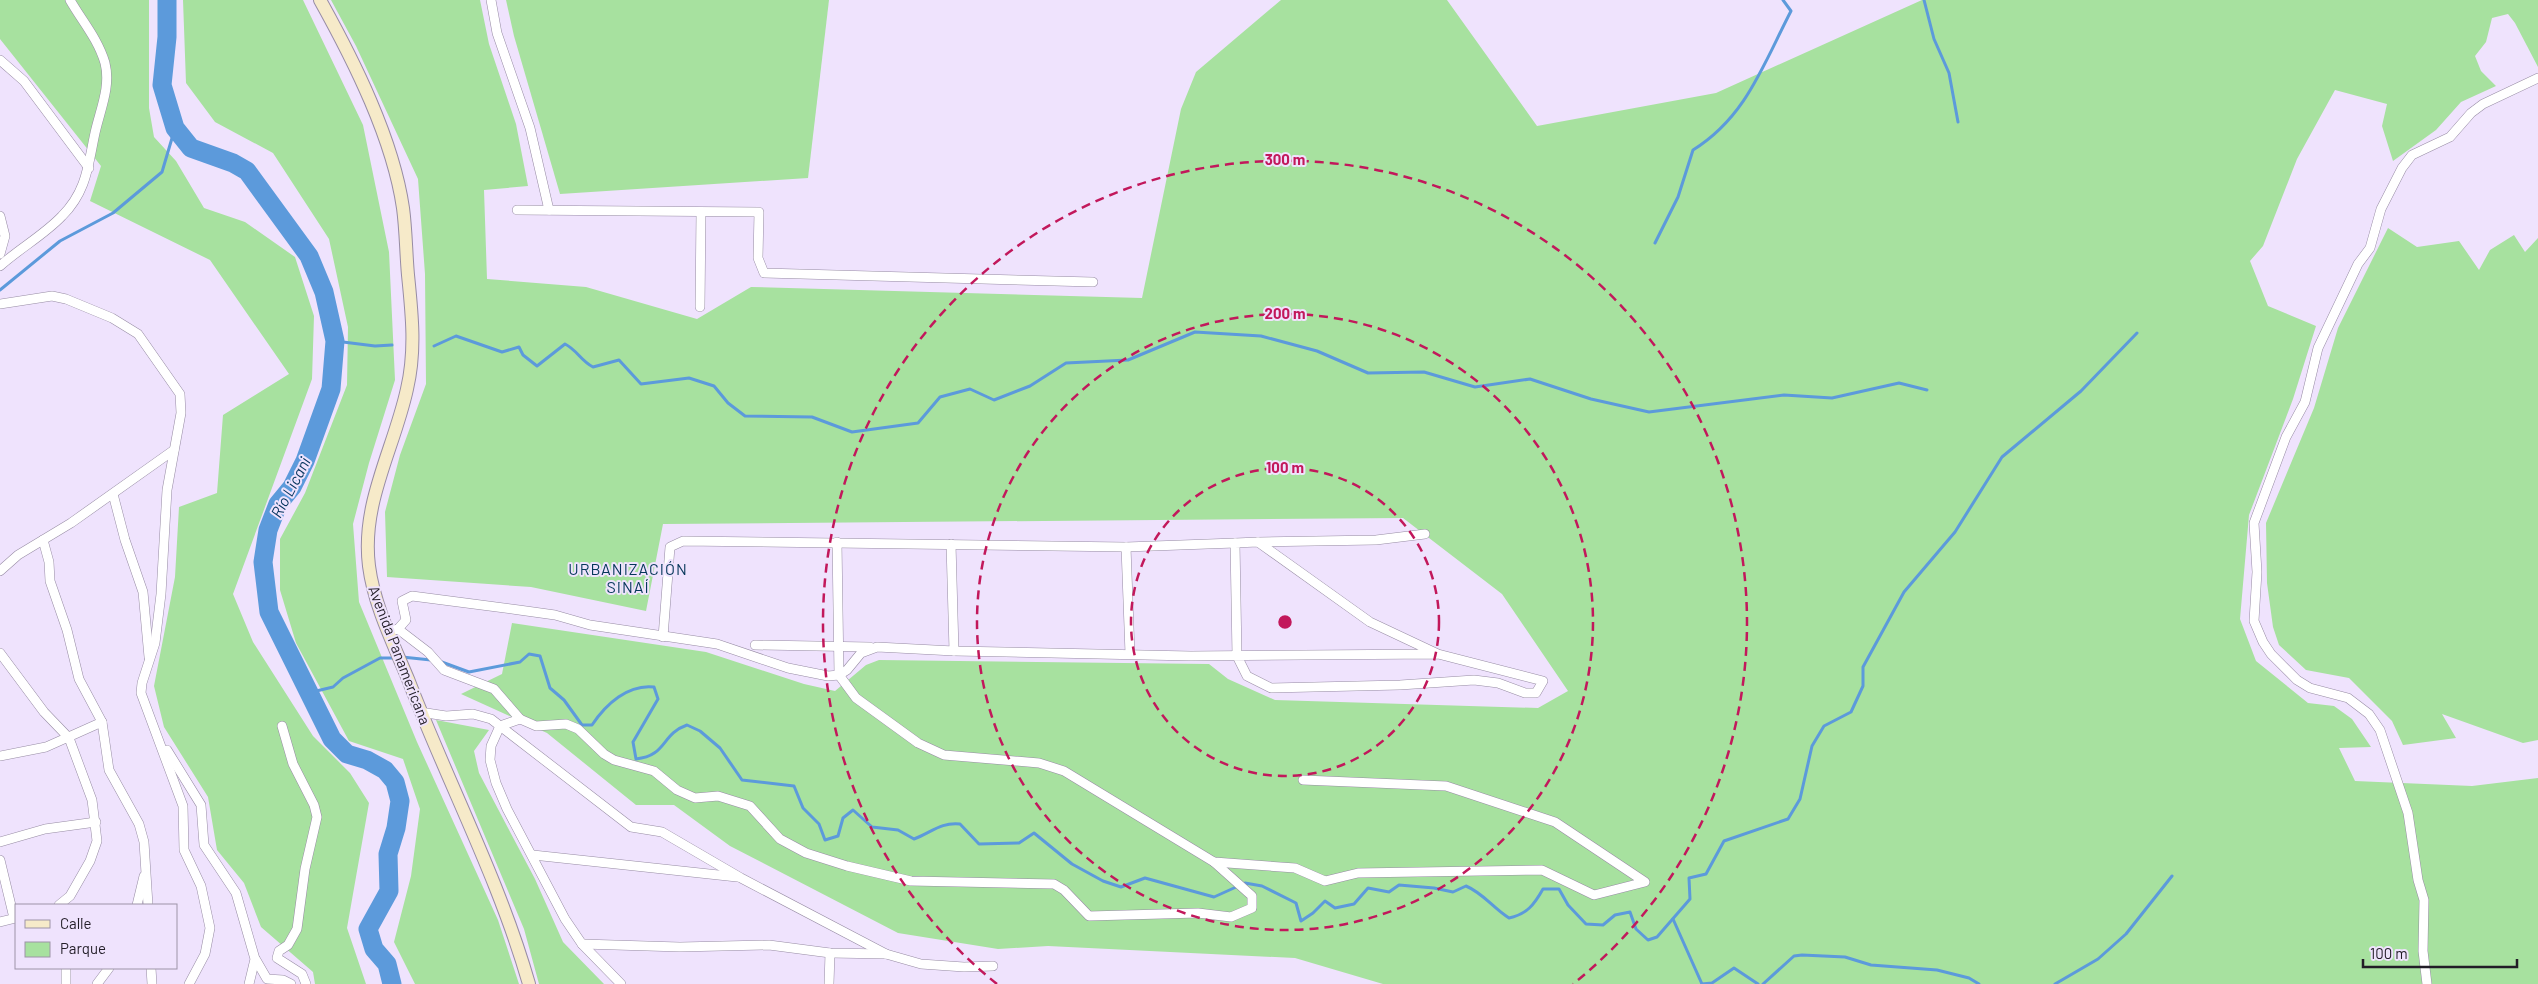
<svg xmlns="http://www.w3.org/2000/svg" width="2538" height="984" viewBox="0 0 2538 984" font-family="Barlow,sans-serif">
<rect width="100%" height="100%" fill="#efe3fd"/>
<g fill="#a7e19f">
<path d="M0 0H149V108L154 137 176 161 204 208 245 222 295 257 314 316 312 379 233 594 253 642 313 736 350 773 369 803 347 928 366 984H315L313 972 261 927 244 883 217 850 208 797 164 727 154 686 175 577 179 507 217 493 223 415 289 374 210 260 90 201 101 166 0 39Z"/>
<path d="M183 0H303L363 125 389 252 395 380 369 463 353 524 359 602 417 742 498 920 519 984H415L394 942 411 876 420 809 403 759 349 741 296 643 280 590V539L305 493 347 385 348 327 329 239 273 153 215 122 186 83Z"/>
<path d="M331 0H480L489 44 516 124 528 186 484 190 487 279 586 287 697 319 751 287 1142 298 1181 109 1196 72 1281 0H1447L1537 126 1716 93 1922 0H2538V67L2515 23 2508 14 2492 18 2486 42 2475 56 2481 71 2496 86 2461 102 2436 130 2393 161 2382 126 2387 104 2335 90 2297 159 2263 246 2250 261 2268 306 2316 326 2293 399 2249 515 2240 619 2256 661 2308 703 2334 706 2352 719 2371 747 2339 748 2355 781 2472 786 2538 778V984H1383L1295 958 1048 946 998 949 898 933 730 846 674 805H636L547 733 461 694 502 674 512 623 706 652 804 684 835 691 866 665 879 660 1209 664 1228 679 1275 700 1538 708 1568 691 1502 594 1403 518 663 524 646 611 531 587 387 577 385 512 400 455 426 384 425 274 418 179 356 46Z"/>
<path d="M506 0H829L808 178 560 194 514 36Z"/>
<path d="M2388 228 2417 247 2459 241 2479 270 2490 250 2514 235 2525 252 2538 238V740L2523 743 2442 714 2456 738 2403 745 2392 721 2349 678 2306 670 2279 645 2273 627 2267 583 2266 523 2314 408 2338 328Z"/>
<path d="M436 720 489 730 474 751 479 773 535 879 563 942 604 984H539L524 929Z"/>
</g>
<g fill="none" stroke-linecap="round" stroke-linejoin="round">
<g stroke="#5c9adb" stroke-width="3">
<path d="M1924 0 1934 39 1949 73 1958 122"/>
<path d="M1655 243 1678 197 1693 150C1746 117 1763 65 1791 11L1783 0"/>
<path d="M0 290 60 241 113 213 162 172 175 128"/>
<path d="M335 341 375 346 392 345"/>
<path d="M434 346 456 336 502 352 519 347 523 355 537 366 565 344C577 350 581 361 593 367L619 360 641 384 689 378 714 386 728 403 745 416 812 417 852 432 918 423 940 397 970 389 994 400 1030 386 1066 363 1128 360 1195 332 1261 336 1317 351 1368 373 1424 372 1475 387 1530 379 1591 399 1649 412 1784 395 1832 398 1899 383 1927 390"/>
<path d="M402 657 431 660"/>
<path d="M439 661 469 672 520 662 529 654 540 656 550 688 564 700 582 725H592C606 704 628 684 654 687L658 699 633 742 636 759C667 756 661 734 687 725L700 731 720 748 742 780 794 786 803 808 819 824 825 840 838 836 843 818 853 810 872 827 898 830 914 839C932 832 941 822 960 824L979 844 1019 843 1034 833 1072 864 1103 881 1121 887 1145 878 1214 897 1245 883 1262 886 1296 903 1301 921 1313 913 1325 901 1335 908 1354 904 1368 888 1389 892 1399 885 1434 888 1453 892 1466 886C1483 893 1493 908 1509 918 1527 914 1534 905 1543 889H1559L1568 905 1586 924 1603 925 1615 915 1630 912 1636 929 1648 940 1657 937 1690 899 1689 878 1706 874 1724 841 1788 819 1800 799 1812 746 1824 726 1851 712 1863 686V667L1904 592 1955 532 2002 457 2081 391 2137 333"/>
<path d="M308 693 333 687 343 678 380 658H396"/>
<path d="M1673 919 1702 984"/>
<path d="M1702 984 1712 983 1734 968 1758 984"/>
<path d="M1763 984 1794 956 1802 955 1845 957 1871 965 1937 970 1969 978 1979 984"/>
<path d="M2055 984 2098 959 2126 934 2172 876"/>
</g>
<path stroke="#5c9adb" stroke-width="19" d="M167 0V37L162 85 175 128 191 148 233 163 247 171 309 256 324 292 335 341 331 389 305 461 292 487 278 504 268 530 263 562 269 612 332 739 347 754 367 760 385 770 395 782 400 801 396 828 388 854 389 891 368 929 374 949 387 964 392 984"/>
<defs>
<g id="street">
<path d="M491 0 497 33 530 128 549 210"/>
<path d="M0 60 24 81 89 168"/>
<path d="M517 210 759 212 758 258 764 273 1093 282"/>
<path d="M0 216 5 236 0 254"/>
<path d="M0 266C20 248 44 235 62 216 87 191 88 165 95 133 100 110 111 87 105 63 98 39 82 21 70 0"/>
<path d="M0 304 52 296 66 299 112 318 138 334 180 394 181 413 167 490 161 594 155 643 142 683 141 693 183 806 184 850 201 886 210 928 205 954 189 984"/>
<path d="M700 307 701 212"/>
<path d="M113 494 125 540 143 592 149 657"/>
<path d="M43 540 49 562 50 581 67 630 79 679 102 722 109 770 139 824 144 842 148 905"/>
<path d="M837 542 839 675 856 698 918 743 944 755 1039 763 1064 771 1214 862 1295 868 1325 881 1358 873 1542 870 1594 895 1645 882 1555 822 1446 786 1303 780"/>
<path d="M1258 542 1376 540 1425 534"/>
<path d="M951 544 954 651"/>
<path d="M1126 547 1130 654"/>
<path d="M0 571 18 555 71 523 174 450"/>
<path d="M398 629 428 652 444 670 494 689 520 719"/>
<path d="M389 631 398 629 406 620 402 601 412 596 519 610 555 615 590 625 717 644 788 668 828 676 839 675 847 670 861 653 877 647 954 651 1191 656 1438 654 1543 681 1536 693H1525L1498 683 1474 680 1400 685 1271 688 1247 676 1237 656 1235 543 1258 542 1370 622 1438 654"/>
<path d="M663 637 670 547 683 541 1126 547 1235 543"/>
<path d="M755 645 870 647"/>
<path d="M0 653 44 712 69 738 92 800 97 841 90 861 70 896 59 905"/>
<path d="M420 712 446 716 473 714 491 719 631 827 662 832 741 878 886 954"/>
<path d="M282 726 293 764 314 805 317 817 305 869 297 929 288 945 279 951 277 958 302 974 306 984"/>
<path d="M167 750 201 805 204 845 236 893 255 959 249 984"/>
<path d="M0 756 46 747 102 722"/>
<path d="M0 842 45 829 96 822"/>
<path d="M533 855 737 877"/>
<path d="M0 860 14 918"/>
<path d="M137 905 144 876"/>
<path d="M0 922 16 918"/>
<path d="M582 944 680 947 769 945 830 953 886 954 921 964 964 967 993 966"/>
<path d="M256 960 267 979 283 980 291 984"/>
<path d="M151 968 152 984"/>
<path d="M66 984V968"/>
<path d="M97 984 109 968"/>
<path d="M621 984 582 944 565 919 507 809 496 783 490 760 491 746 500 726 520 719 536 726 566 724 578 729 604 754 614 760 654 771 677 790 695 798 718 796 750 806 780 839 806 853 847 866 911 881 1054 884 1064 890 1089 916 1198 913 1231 917 1252 908V896L1214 862"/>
<path d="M829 984 830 953"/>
<path d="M2427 984 2423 951 2424 900 2418 880 2408 813 2380 730 2369 714 2348 698 2310 688 2297 680 2271 654 2263 642 2254 621 2257 572 2254 523 2286 437 2305 402 2318 348 2358 264 2370 248 2381 209 2402 168 2412 155 2450 137 2471 113 2483 104 2538 78"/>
</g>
<path id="secondary" d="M320 0C354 61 393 139 403 208 406 230 406 253 408 275 412 314 416 351 407 389 394 449 361 503 369 566 374 605 393 643 408 679 447 781 499 879 529 984"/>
</defs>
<use href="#street" stroke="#978ca4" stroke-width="10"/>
<use href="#secondary" stroke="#978ca4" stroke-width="14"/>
<use href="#street" stroke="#fff" stroke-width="9"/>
<use href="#secondary" stroke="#f6eac9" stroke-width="12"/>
</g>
<g fill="none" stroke="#c2185b" stroke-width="2.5" stroke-dasharray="9 6">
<circle cx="1285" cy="622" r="154"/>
<circle cx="1285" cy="622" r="308"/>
<path d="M997 984A462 462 0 1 1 1573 984"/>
</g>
<g text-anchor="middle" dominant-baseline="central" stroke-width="4" stroke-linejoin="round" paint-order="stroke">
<g font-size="15" fill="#221d27" stroke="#efe3fd">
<text transform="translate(400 655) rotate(69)">Avenida Panamericana</text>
</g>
<g font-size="16" font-style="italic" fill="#083760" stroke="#efe3fd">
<text transform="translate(290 487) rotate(-62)">Río Licani</text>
</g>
<g font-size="16" letter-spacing="1" fill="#043659" stroke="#efe3fd">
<text x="628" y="568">URBANIZACIÓN<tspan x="628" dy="18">SINAÍ</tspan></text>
</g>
</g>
<circle cx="1285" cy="622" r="8" fill="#c2185b" stroke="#efe3fd" stroke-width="2.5"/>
<g font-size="15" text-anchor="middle" font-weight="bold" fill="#c2185b" stroke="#efe3fd" stroke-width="4" stroke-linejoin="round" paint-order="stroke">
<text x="1285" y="165">300 m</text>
<text x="1285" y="319">200 m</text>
<text x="1285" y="473">100 m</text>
</g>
<rect x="15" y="904" width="162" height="65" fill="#efe3fd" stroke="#9d94a7"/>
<rect x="25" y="920" width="25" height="8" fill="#f6eac9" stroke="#9d94a7"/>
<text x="60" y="929" font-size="15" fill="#221d27">Calle</text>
<rect x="25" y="942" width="25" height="15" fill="#a7e19f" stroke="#9d94a7"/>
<text x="60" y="954" font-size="15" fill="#221d27">Parque</text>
<path d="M2363 959v8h154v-8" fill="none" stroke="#221d27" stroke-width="2.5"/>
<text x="2370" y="959" font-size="15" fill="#221d27" stroke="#efe3fd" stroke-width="4" paint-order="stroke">100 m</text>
</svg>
